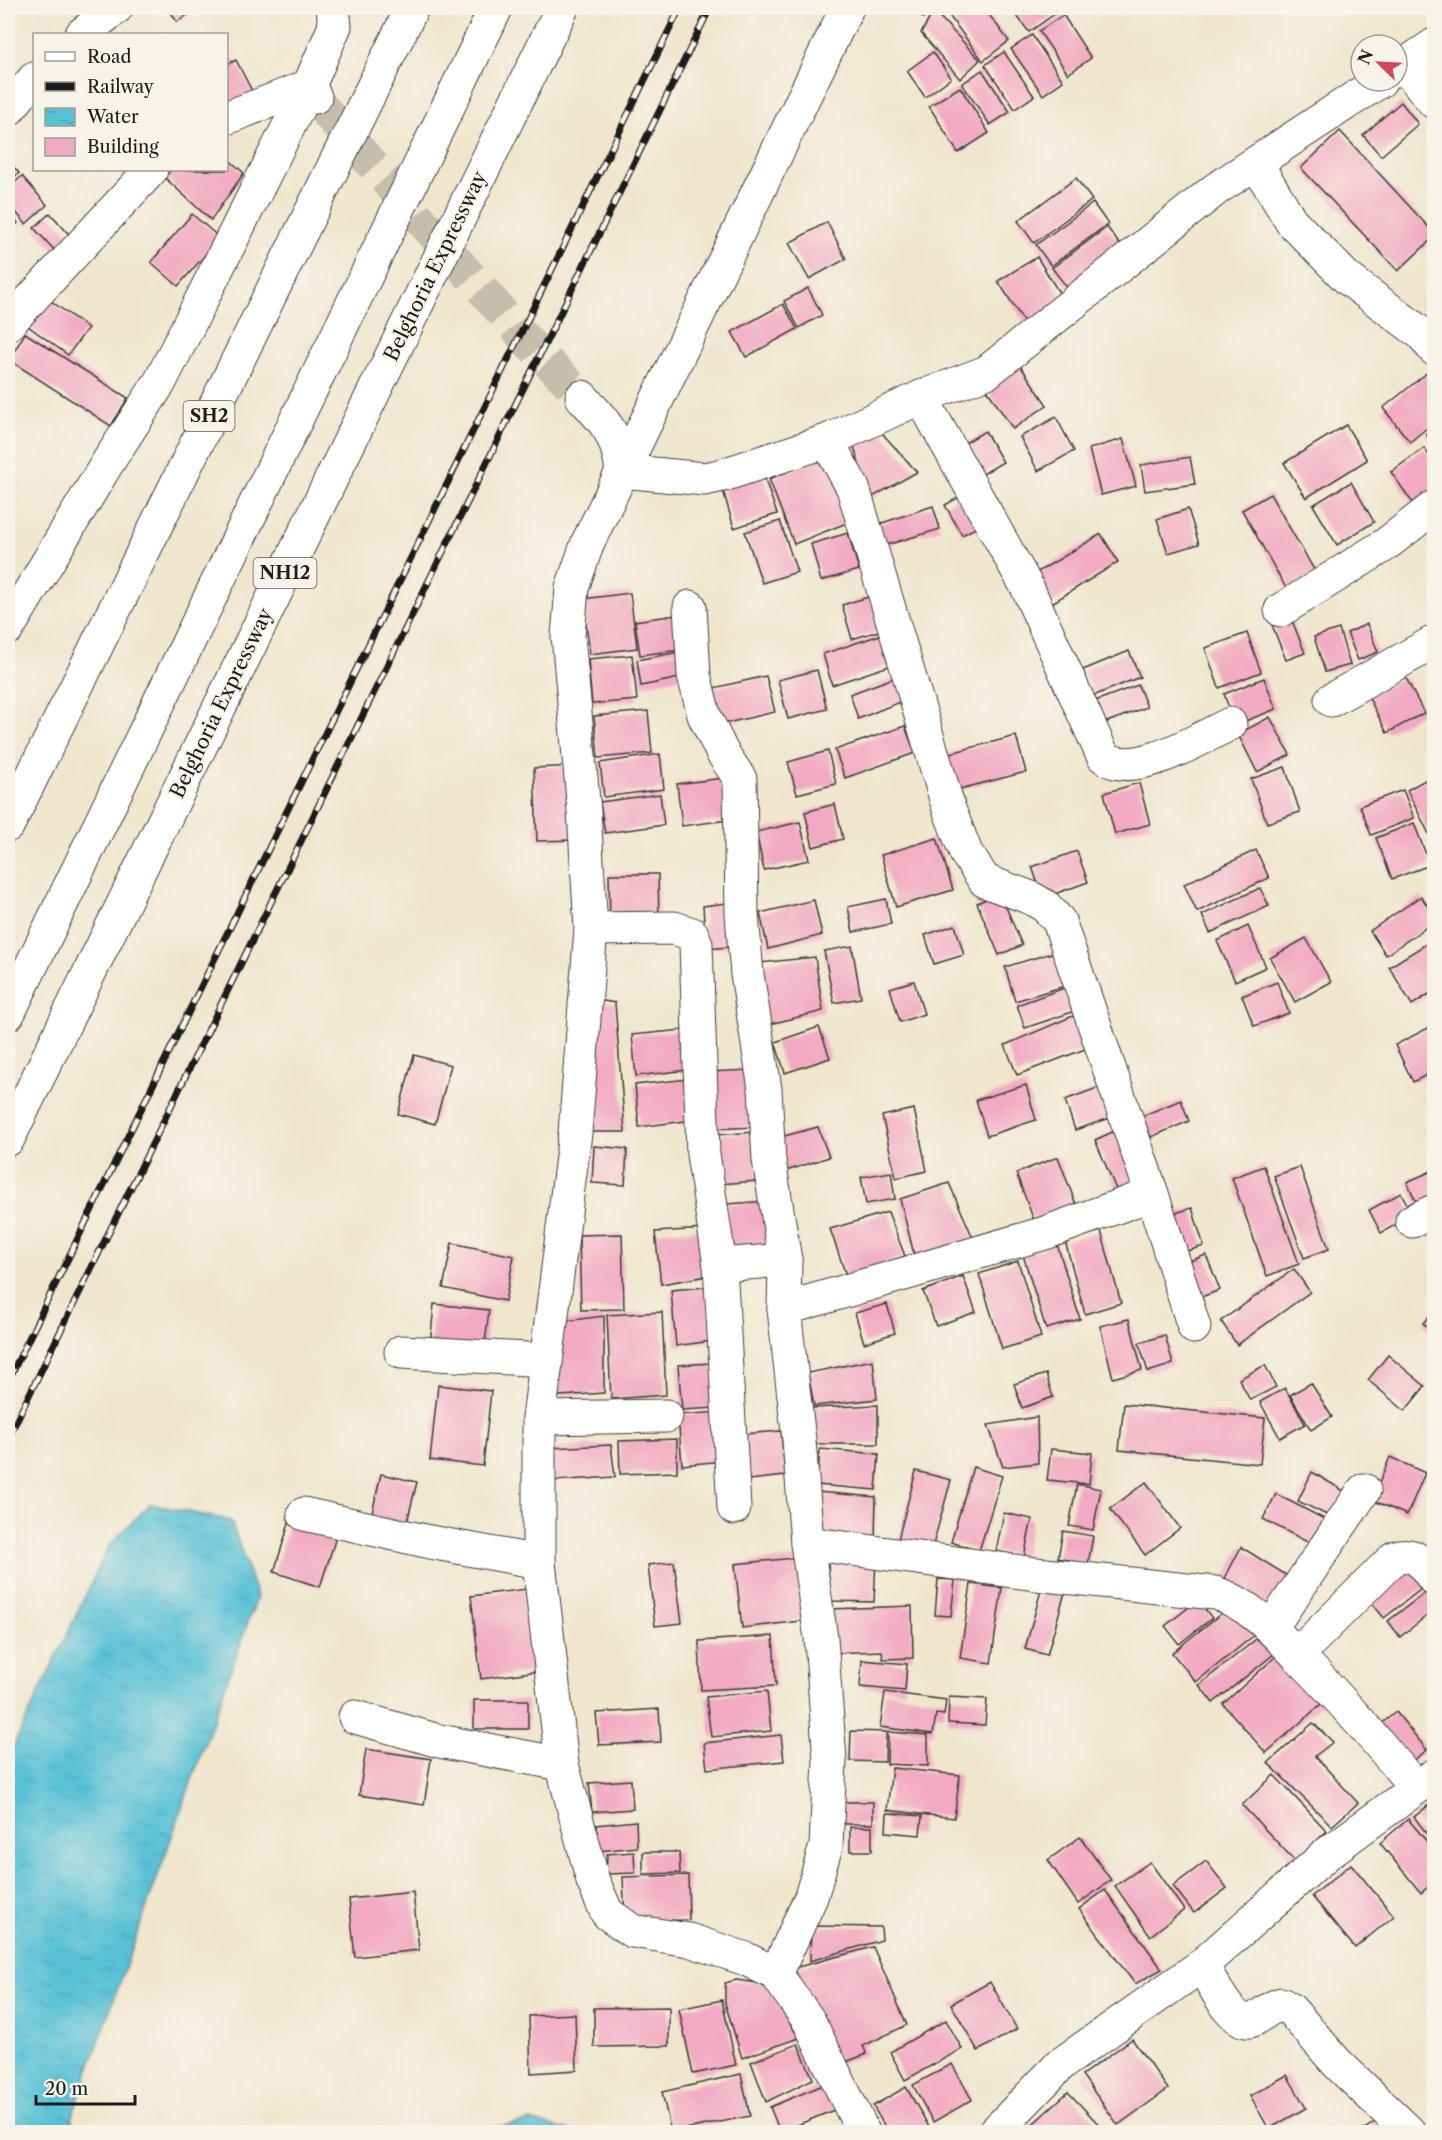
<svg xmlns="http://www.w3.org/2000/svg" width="1442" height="2140" viewBox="0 0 1442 2140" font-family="'Libre Caslon Text',serif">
<defs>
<pattern id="water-ripples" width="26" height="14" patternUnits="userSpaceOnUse" patternTransform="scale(1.5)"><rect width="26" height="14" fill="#59c1d6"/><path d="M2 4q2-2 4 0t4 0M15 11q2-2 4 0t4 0" fill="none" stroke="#4da5b7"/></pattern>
</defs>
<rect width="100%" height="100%" fill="#f7f3e8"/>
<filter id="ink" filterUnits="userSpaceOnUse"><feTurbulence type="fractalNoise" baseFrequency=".0167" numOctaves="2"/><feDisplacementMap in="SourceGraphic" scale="12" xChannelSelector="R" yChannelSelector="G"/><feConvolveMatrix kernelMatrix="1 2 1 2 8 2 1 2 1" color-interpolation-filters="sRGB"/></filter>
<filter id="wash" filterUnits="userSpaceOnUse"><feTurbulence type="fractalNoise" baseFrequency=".008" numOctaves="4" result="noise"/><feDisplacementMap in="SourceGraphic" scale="24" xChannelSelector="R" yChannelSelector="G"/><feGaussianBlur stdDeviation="1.35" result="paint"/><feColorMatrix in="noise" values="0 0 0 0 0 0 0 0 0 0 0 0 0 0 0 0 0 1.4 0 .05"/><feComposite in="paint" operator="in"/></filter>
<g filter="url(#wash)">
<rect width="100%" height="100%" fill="#f0e6cd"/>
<g fill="url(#water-ripples)" stroke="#3a6e79" stroke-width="1.5">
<path d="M150 1504 231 1521 257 1597 74 2111 70 2132H8V1758L109 1546Z"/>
<path d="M532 2121 573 2132H465Z"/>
</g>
<g id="blocks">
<g fill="#f2aac2">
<path d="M168 8H198L177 22Z"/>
<path d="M906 8H929L923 18Z"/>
<path d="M955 8H984L1009 41 983 61 947 13Z"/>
<path d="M1011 8H1063L1029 32Z"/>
<path d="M934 11 980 60 960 79 921 33Z"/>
<path d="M1063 15 1091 58 1068 74 1039 31Z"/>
<path d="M1032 35 1063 81 1043 95 1011 49Z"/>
<path d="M933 52 951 78 925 97 907 71Z"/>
<path d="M1004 52 1034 96 1015 109 985 65Z"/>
<path d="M236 60 254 95 226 104V65Z"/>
<path d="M982 70 1010 112 990 125 962 84Z"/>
<path d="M960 87 989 133 958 153 929 106Z"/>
<path d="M1401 102 1418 124 1381 156 1363 135Z"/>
<path d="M1340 131 1434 233V237L1398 271 1301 168Z"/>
<path d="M226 157 244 173 211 220 164 177 171 170H226Z"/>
<path d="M8 161 19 173 8 183Z"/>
<path d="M22 176 47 205 26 224 8 203V189Z"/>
<path d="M1076 178 1092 200 1034 243 1018 221Z"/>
<path d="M1093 203 1108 224 1051 266 1036 245Z"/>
<path d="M8 211 18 223 8 232Z"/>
<path d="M50 213 74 240 58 254 34 228Z"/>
<path d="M192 214 220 238 178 286 151 262Z"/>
<path d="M827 222 846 259 809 279 789 243Z"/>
<path d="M1107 227 1123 249 1069 290 1052 268Z"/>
<path d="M1037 257 1063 299 1024 322 998 281Z"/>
<path d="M808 288 822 315 799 328 784 301Z"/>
<path d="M48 299 88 328 68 355 28 326Z"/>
<path d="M783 304 797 329 746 357 732 332Z"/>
<path d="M25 333 128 398 111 426 9 360Z"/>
<path d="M1019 364 1047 405 1013 429 985 387Z"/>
<path d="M1428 372 1434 381V422L1410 442 1383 408Z"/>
<path d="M1056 417 1074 451 1038 471 1020 437Z"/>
<path d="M1346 425 1367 460 1306 498 1284 463Z"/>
<path d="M1434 427V444L1426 434Z"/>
<path d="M985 431 1003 462 976 478 958 447Z"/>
<path d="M881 432 917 472 869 499 853 443Z"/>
<path d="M1123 439 1136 486 1101 495 1089 449Z"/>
<path d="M1424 448 1434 462V497L1417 509 1391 472Z"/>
<path d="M829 455 854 520 794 544 769 479Z"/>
<path d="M1190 457 1195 484 1145 491 1141 465Z"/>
<path d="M761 468 777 514 734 528 720 480Z"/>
<path d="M1351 482 1374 522 1337 545 1313 505Z"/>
<path d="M968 492 985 523 962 535 945 505Z"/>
<path d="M1270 494 1316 573 1287 590 1242 510Z"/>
<path d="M933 506 940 529 876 548 870 527Z"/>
<path d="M1188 509 1199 544 1168 553 1157 519Z"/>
<path d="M780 521 797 572 762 583 745 532Z"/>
<path d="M848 533 859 570 821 581 811 544Z"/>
<path d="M1101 534 1118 562 1049 605 1031 576Z"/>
<path d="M630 593 637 648 590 654 583 599Z"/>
<path d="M875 595 885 629 852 639 842 605Z"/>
<path d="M683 614 688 649 640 655 635 621Z"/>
<path d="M1291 618 1305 653 1286 660 1272 625Z"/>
<path d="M1367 624 1378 652 1358 660 1347 633Z"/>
<path d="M1339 629 1350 665 1325 672 1314 637Z"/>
<path d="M886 633 892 665 832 685 823 654Z"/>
<path d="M1247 633 1261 672 1219 688 1205 648Z"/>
<path d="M684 651 689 676 641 686 637 660Z"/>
<path d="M1129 651 1140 677 1093 696 1083 670Z"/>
<path d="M632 655 637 700 592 704 588 659Z"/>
<path d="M817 670 827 709 788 719 778 680Z"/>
<path d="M766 676 775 712 713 726 705 690Z"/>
<path d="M899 676 907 699 858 719 850 694Z"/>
<path d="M1405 676 1424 713 1387 733 1368 696Z"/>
<path d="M1264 678 1276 709 1235 725 1224 694Z"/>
<path d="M1138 685 1147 707 1099 725 1090 703Z"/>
<path d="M648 711 652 753 598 758 594 716Z"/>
<path d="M1270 717 1290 755 1257 772 1238 734Z"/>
<path d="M905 726 915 753 845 778 835 750Z"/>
<path d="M1016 736 1026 772 952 791 943 755Z"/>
<path d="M828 751 836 784 797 794 788 762Z"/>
<path d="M660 754 664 789 604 797 600 763Z"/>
<path d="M575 766 577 840 537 841 534 768Z"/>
<path d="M1285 767 1300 812 1267 823 1251 779Z"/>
<path d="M1434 775V844L1407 790Z"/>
<path d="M731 777 736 819 682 826 677 784Z"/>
<path d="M1139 783 1150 824 1115 834 1104 793Z"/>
<path d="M1403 790 1414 818 1371 835 1360 806Z"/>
<path d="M660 794 664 825 605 833 600 802Z"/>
<path d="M835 804 843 839 813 847 805 812Z"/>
<path d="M800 822 809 860 764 870 756 832Z"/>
<path d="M1414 823 1430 865 1392 879 1376 838Z"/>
<path d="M937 838 953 890 896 907 881 855Z"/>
<path d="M1256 850 1269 878 1197 912 1184 884Z"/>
<path d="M1077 851 1088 882 1043 898 1032 867Z"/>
<path d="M609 874H658L659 922 610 923Z"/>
<path d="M1260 888 1269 906 1210 933 1202 915Z"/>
<path d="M1000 893 1022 945 999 955 977 903Z"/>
<path d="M1421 896 1434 916V922L1386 955 1370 931Z"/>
<path d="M886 899 891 924 853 932 848 907Z"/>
<path d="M814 900 822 935 768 949 760 913Z"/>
<path d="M727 903 730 947 706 949 703 906Z"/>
<path d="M955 925 964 955 934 964 925 935Z"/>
<path d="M1248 926 1266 967 1235 981 1217 941Z"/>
<path d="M1306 938 1331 982 1295 1002 1270 958Z"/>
<path d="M1434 939V991L1412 1005 1389 967Z"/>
<path d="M852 946 861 998 834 1003 824 951Z"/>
<path d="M1058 951 1068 985 1015 1001 1005 967Z"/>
<path d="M815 957 823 1011 762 1026 750 964Z"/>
<path d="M914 981 924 1014 900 1022 890 988Z"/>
<path d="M1277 982 1289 1013 1254 1026 1242 996Z"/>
<path d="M1067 987 1075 1011 1025 1028 1017 1005Z"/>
<path d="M598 1000 615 1003 625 1132H583Z"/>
<path d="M1080 1013 1093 1046 1017 1075 1005 1045Z"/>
<path d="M1434 1025V1071L1413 1082 1395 1045Z"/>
<path d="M819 1027 830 1058 785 1073 775 1042Z"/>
<path d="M683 1030 687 1070 636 1076 632 1035Z"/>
<path d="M414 1055 451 1065 435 1124 398 1114Z"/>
<path d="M753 1070 756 1127 711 1129 708 1072Z"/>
<path d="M688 1079 693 1120 639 1127 635 1085Z"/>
<path d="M1108 1084 1119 1115 1075 1130 1065 1100Z"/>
<path d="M1026 1085 1036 1120 987 1136 976 1100Z"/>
<path d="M1181 1100 1189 1121 1151 1137 1142 1116Z"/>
<path d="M914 1109 927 1171 896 1178 882 1116Z"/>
<path d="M818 1127 829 1157 780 1173 773 1139Z"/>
<path d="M1119 1129 1142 1184 1118 1194 1095 1140Z"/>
<path d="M755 1132 758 1181 718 1184 715 1135Z"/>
<path d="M594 1146 627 1149 625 1185 592 1183Z"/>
<path d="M1058 1157 1077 1207 1035 1223 1016 1173Z"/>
<path d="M1264 1166 1299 1264 1267 1276 1232 1178Z"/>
<path d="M1300 1167 1329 1249 1304 1258 1274 1176Z"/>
<path d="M1434 1170V1209L1422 1215 1407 1182Z"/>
<path d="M891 1172 895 1199 866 1204 861 1177Z"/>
<path d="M949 1183 973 1238 915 1258 900 1199Z"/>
<path d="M1401 1193 1413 1215 1381 1233 1369 1210Z"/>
<path d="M768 1201 772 1251 730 1255 727 1204Z"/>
<path d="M1192 1208 1204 1246 1187 1251 1175 1213Z"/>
<path d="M888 1212 905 1256 847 1278 830 1229Z"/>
<path d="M705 1229 707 1276 661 1284 655 1232Z"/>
<path d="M1101 1231 1121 1303 1085 1314 1065 1241Z"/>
<path d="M622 1234 624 1309 581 1310 579 1235Z"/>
<path d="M452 1243 514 1256 505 1301 443 1288Z"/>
<path d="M1057 1244 1080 1319 1046 1329 1023 1255Z"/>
<path d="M1206 1255 1220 1290 1201 1297 1187 1262Z"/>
<path d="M1018 1261 1041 1337 1002 1349 979 1274Z"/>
<path d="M1294 1269 1310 1292 1237 1345 1221 1321Z"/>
<path d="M963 1276 976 1312 936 1326 923 1291Z"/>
<path d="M706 1287 711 1341 676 1346 671 1290Z"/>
<path d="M434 1304 489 1310 484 1352 430 1346Z"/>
<path d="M887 1304 895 1333 864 1343 855 1313Z"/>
<path d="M1434 1311V1333L1423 1323Z"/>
<path d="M662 1312 666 1395 611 1399 607 1315Z"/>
<path d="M604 1316V1393L546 1397 565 1321Z"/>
<path d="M1129 1319 1142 1370 1113 1378 1100 1326Z"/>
<path d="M1165 1335 1173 1364 1148 1372 1139 1343Z"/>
<path d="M1388 1355 1425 1386 1405 1411 1368 1380Z"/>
<path d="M873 1360 877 1399 814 1406 808 1373Z"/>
<path d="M712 1363 716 1408 682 1410 678 1365Z"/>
<path d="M1265 1365 1276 1387 1250 1400 1239 1379Z"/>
<path d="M1046 1374 1053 1397 1022 1408 1014 1384Z"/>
<path d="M1311 1383 1332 1417 1311 1430 1290 1395Z"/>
<path d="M438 1385 491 1391 483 1466 430 1460Z"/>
<path d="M1285 1388 1305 1424 1280 1438 1260 1402Z"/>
<path d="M1124 1404 1265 1418 1260 1464 1119 1450Z"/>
<path d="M878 1405V1444H811L812 1408Z"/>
<path d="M720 1412 723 1461 682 1465 678 1415Z"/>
<path d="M1037 1417 1038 1463 1003 1467 988 1425Z"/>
<path d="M781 1431 785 1476 749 1480 744 1434Z"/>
<path d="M677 1439V1472L620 1474 619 1441Z"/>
<path d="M611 1445 615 1477 552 1481 549 1448Z"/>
<path d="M820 1449 879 1454 876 1490 817 1485Z"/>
<path d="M1051 1449 1092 1453 1089 1484 1047 1480Z"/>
<path d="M1390 1457 1425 1473 1407 1515 1372 1500Z"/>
<path d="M973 1467 1002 1476 979 1551 951 1542Z"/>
<path d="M916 1471 951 1480 931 1552 897 1543Z"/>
<path d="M1312 1472 1349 1494 1335 1519 1298 1501Z"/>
<path d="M381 1474 417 1482 404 1534 369 1526Z"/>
<path d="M1146 1482 1180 1528 1145 1555 1110 1509Z"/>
<path d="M1077 1484 1101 1489 1093 1530 1069 1526Z"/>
<path d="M817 1492 876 1497 875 1539 817 1534Z"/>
<path d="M1276 1494 1330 1522 1317 1547 1263 1519Z"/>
<path d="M1004 1513 1032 1519 1024 1557 996 1551Z"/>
<path d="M290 1520 337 1534 320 1587 274 1572Z"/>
<path d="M1063 1531 1093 1536 1088 1564 1058 1558Z"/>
<path d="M1241 1547 1294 1580 1270 1617 1225 1578Z"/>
<path d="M803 1557 809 1620 742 1628 735 1564Z"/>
<path d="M828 1558 876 1560 874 1602 829 1601Z"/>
<path d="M674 1562 682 1623 655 1626 648 1565Z"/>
<path d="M1415 1563 1430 1582 1384 1618 1369 1599Z"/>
<path d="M938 1579 955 1580 951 1616 935 1615Z"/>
<path d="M1043 1583 1066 1589 1047 1655 1025 1649Z"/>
<path d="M971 1584 1002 1588 991 1663 960 1658Z"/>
<path d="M535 1588 545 1670 481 1679 471 1596Z"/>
<path d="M1429 1590 1434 1597V1610L1400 1637 1388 1621Z"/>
<path d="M1198 1600 1212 1618 1179 1644 1165 1626Z"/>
<path d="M1233 1604 1257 1633 1196 1682 1172 1653Z"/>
<path d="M912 1606 913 1658 883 1659 882 1651 832 1653 830 1609Z"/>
<path d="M1265 1632 1279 1650 1213 1703 1199 1685Z"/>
<path d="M773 1636 776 1686 701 1690 699 1641Z"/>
<path d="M1284 1649 1328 1698 1266 1753 1223 1704Z"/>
<path d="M862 1660 907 1664 905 1691 860 1687Z"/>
<path d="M767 1691 771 1731 711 1737 706 1697Z"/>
<path d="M885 1692 946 1700 944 1715 936 1714 933 1734 880 1727Z"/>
<path d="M949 1697 987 1699 985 1725 948 1723Z"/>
<rect x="474" y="1700" width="54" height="29"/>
<path d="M659 1709 661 1742 599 1745 596 1713Z"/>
<path d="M1396 1712 1427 1750 1407 1765 1377 1727Z"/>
<path d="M1313 1723 1333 1742 1315 1756 1358 1803 1332 1826 1268 1763Z"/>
<path d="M851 1731 886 1732 885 1762 850 1761Z"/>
<path d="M888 1732 928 1735V1766L887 1764Z"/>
<path d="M781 1735 784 1761 707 1769 704 1743Z"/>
<path d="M366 1749 431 1759 424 1805 359 1795Z"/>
<path d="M892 1768 960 1775 954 1818 887 1810Z"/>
<path d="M1274 1775 1327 1831 1295 1861 1242 1805Z"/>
<path d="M631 1780 633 1809 592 1812 589 1783Z"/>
<path d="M1434 1801V1843L1414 1817Z"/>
<rect x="842" y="1802" width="31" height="22"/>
<path d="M887 1813 922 1816 920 1835 886 1832Z"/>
<path d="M1408 1819 1434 1850V1882L1421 1893 1380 1843Z"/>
<path d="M636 1821 637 1847 598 1851 596 1825Z"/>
<rect x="850" y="1827" width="22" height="24"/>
<path d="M1080 1837 1111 1880 1078 1904 1048 1860Z"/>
<path d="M634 1852 635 1873 606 1874 607 1854Z"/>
<path d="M643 1852H679L680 1873 643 1874Z"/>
<path d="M1206 1861 1227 1888 1194 1913 1173 1886Z"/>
<path d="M1150 1862 1184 1910 1150 1936 1115 1886Z"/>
<path d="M1351 1864 1394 1916 1355 1948 1312 1896Z"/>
<path d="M688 1875 689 1920 625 1921 623 1877Z"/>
<path d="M1105 1890 1162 1969 1135 1984 1079 1909Z"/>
<path d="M413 1892 419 1950 355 1957 349 1899Z"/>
<path d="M811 1926 881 1927 882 1940 810 1961Z"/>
<path d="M873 1947 907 2025 863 2046 867 2054 840 2064 794 1968Z"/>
<path d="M736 1980 766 1984 799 2038 742 2058 725 2003V1983Z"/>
<path d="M990 1982 1017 2029 978 2051 951 2004Z"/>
<path d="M722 2000 736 2065 693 2074 679 2009Z"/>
<path d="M669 2007V2046L594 2047V2008Z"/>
<path d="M575 2014 577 2070 531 2073 529 2016Z"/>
<path d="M946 2020 962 2049 905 2080 890 2052Z"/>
<path d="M1132 2039 1168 2089 1118 2125 1082 2075Z"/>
<path d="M798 2044 813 2079 766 2102 751 2062Z"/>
<path d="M952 2064 972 2100 933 2122 913 2085Z"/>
<path d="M741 2074 750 2116 671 2132 662 2092Z"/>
<path d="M1287 2075 1306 2108 1269 2129 1250 2096Z"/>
<path d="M823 2085 834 2110 780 2132 770 2107Z"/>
<path d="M906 2087 932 2132H888L873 2106Z"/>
<path d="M1068 2092 1106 2132H1024Z"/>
<path d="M1375 2122 1383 2132H1360Z"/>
</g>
</g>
</g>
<g filter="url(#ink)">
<use href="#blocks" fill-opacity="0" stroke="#3c3a37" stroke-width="1.5"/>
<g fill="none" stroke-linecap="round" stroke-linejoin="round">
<path stroke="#c6beaa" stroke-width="33" stroke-dasharray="33 16" stroke-linecap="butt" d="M320 105 528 342 582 397"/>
<defs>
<g id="street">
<path d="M82 34 116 8"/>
<path d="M1404 65 1434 102"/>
<path d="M1397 70 1434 45"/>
<path d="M8 110 34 79"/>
<path d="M226 118 309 86 315 97"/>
<path d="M1256 163 1291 221 1347 278 1422 334 1434 349"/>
<path d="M8 324 151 170"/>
<path d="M582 397C606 423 617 434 622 471L705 479 723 475 827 441 921 397 987 372 1216 189 1380 81"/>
<path d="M921 397 1027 587 1103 756C1132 781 1200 738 1230 724"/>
<path d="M827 441 853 488 949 809 966 853 985 881 1031 898 1045 906 1059 921 1152 1194 1194 1327"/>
<path d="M690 607 694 675 704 715 722 752 740 779 742 915 747 974 765 1089 769 1160 785 1260 784 1309"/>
<path d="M1281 610 1385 545 1434 507"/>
<path d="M8 628 108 462 160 382 309 86 335 26 333 8"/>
<path d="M1331 700 1434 642"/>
<path d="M591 929 674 928 692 934 696 944 703 1154 720 1265 734 1508"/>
<path d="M1412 1221 1434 1211"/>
<path d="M720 1265 785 1260"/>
<path d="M401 1352 545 1360"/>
<path d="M539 1418 666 1416"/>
<path d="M304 1514 430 1542 539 1562"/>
<path d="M807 1543 1036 1574 1215 1593C1251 1604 1275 1633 1302 1660 1342 1700 1379 1743 1415 1787"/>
<path d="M1271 1628 1364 1490"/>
<path d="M1297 1655 1395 1557C1416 1551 1423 1564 1434 1579"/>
<path d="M355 1717 439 1741 562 1764"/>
<path d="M1202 1965C1210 1978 1233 2029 1253 2020 1263 2015 1269 2007 1281 2004L1291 2010 1337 2063 1409 2132"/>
<path d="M776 1974 811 1897 826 1846 830 1761 821 1638 807 1543 799 1440 784 1309 1045 1233 1152 1194"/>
<path d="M995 2132 1061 2064 1202 1965 1328 1853 1433 1776"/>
</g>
<path id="secondary" d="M847 8 588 542 572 588 568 636 584 811 591 929 575 1133 539 1418V1562L562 1764 593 1881 607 1913 632 1931 689 1940 746 1959 776 1974 809 2021 863 2132"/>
<path id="primary" d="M8 825 412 8"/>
<g id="highway">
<path d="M8 1014 496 8"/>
<path d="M8 1139 562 8"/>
</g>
</defs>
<use href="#street" stroke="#3c3a37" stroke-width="35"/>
<use href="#secondary" stroke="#3c3a37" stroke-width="35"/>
<use href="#primary" stroke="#3c3a37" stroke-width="35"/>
<use href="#highway" stroke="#3c3a37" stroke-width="35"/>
<use href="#street" stroke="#fff" stroke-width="33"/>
<use href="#secondary" stroke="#fff" stroke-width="33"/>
<use href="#primary" stroke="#fff" stroke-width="33"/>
<use href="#highway" stroke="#fff" stroke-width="33"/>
<defs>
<g id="rail">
<path d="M8 1381 680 8"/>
<path d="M8 1438 710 8"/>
</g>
</defs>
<use href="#rail" stroke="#1c1c1c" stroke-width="7"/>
<use href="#rail" stroke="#f7f3e8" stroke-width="4.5" stroke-dasharray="14" stroke-linecap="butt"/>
</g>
</g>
<g text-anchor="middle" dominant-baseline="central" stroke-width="4.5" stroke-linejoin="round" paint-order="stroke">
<g fill="#f7f3e8" stroke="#5e5c59" stroke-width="1.5">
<rect x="183.5" y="401" width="51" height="30" rx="4.5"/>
<rect x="253.5" y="558" width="63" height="30" rx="4.5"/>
</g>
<g font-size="18" font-weight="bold" fill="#1c1c1c">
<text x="209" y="416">SH2</text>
<text x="285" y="573">NH12</text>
</g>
<g font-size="20" fill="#1c1c1c" stroke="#f7f3e8">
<text transform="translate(435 266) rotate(-64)">Belghoria Expressway</text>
<text transform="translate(221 703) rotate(-64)">Belghoria Expressway</text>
</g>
</g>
<rect width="1442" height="2140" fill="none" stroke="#f7f3e8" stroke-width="30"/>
<rect x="33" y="33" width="195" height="138" fill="#f7f3e8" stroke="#9f9d96" stroke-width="1.5"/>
<rect x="45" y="52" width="30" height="9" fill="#ffffff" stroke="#9f9d96" stroke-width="1.5"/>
<text x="87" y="63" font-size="18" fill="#1c1c1c">Road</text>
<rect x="45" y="82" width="30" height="9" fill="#1c1c1c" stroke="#9f9d96" stroke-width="1.5"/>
<text x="87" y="93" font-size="18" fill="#1c1c1c">Railway</text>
<rect x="45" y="108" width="30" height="18" fill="url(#water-ripples)" stroke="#9f9d96" stroke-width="1.5"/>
<text x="87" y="123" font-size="18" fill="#1c1c1c">Water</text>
<rect x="45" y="138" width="30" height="18" fill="#f2aac2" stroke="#9f9d96" stroke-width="1.5"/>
<text x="87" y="153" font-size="18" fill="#1c1c1c">Building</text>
<g transform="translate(1379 63) rotate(294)"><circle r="28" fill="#f7f3e8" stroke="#9f9d96" stroke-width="1.5"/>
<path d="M0-4.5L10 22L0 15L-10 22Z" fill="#d1495b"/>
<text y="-9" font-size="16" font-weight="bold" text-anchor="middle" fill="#1c1c1c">N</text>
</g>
<path d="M36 2095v9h99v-9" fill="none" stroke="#1c1c1c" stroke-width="3"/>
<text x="45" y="2095" font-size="18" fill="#1c1c1c" stroke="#f7f3e8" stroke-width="4.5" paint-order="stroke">20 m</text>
</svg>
